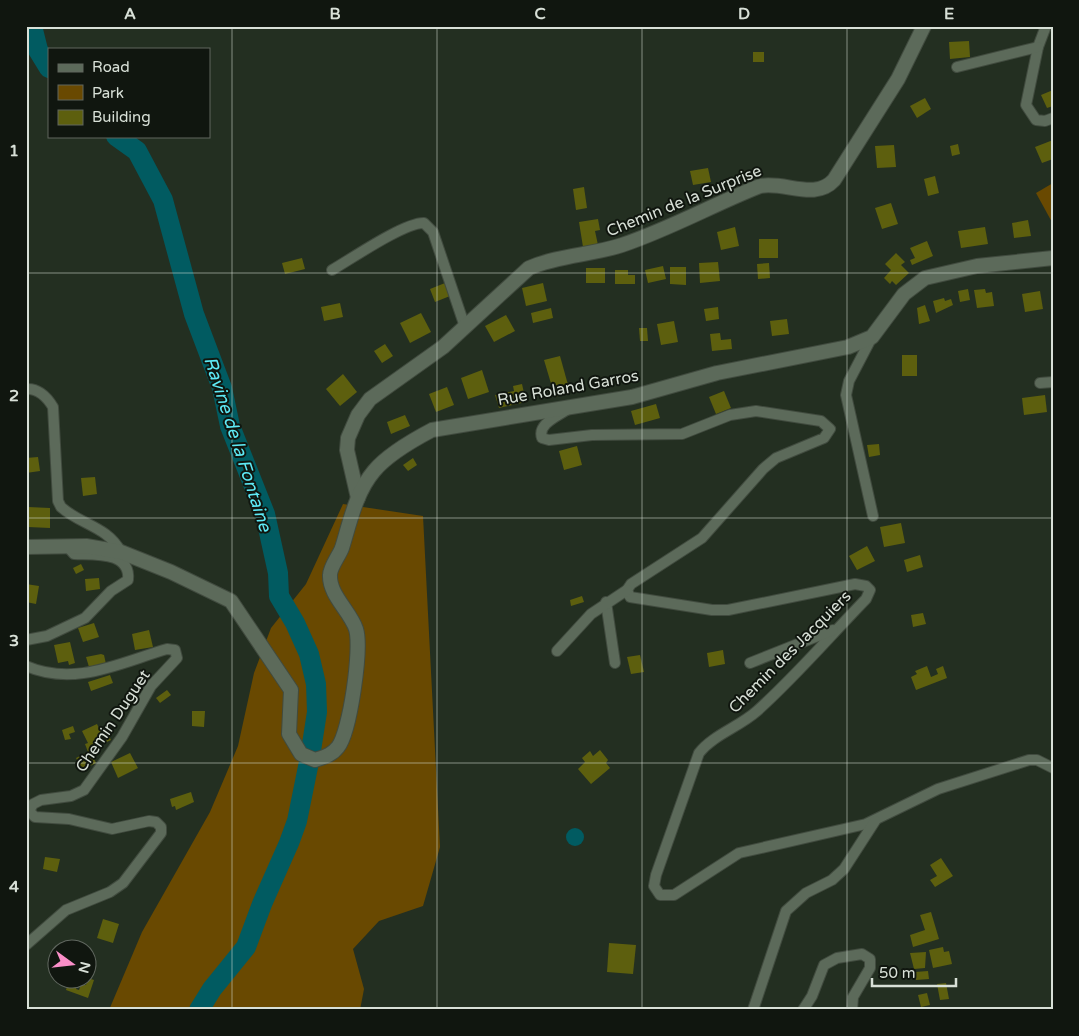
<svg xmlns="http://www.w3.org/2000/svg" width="1079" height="1036" viewBox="0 0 1079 1036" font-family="'Varela Round',sans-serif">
<rect width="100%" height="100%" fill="#232f21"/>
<g fill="#694901">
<path d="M1053 183V224L1036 193Z"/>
<path d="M343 504 423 516 440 847 423 906 379 921 353 949 364 989 360 1010H109L142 932 210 812 238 746 254 673 271 628 306 584Z"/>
</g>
<circle fill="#015b61" cx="575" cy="837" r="9"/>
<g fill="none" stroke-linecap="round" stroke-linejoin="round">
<g stroke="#015b61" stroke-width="20">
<path d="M32 26 38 50 49 68"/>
<path d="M116 136 137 151 163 200 194 314 222 388 230 426 265 514 278 573 279 596 295 623 309 654 316 684 317 712 310 757 297 821 289 843 262 904 246 947 212 989 199 1010"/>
</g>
</g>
<g fill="#5d5f0e">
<path d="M969 41 970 57 950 59 949 42Z"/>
<rect x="753" y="52" width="11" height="10"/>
<path d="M1053 90V106L1047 108 1041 95Z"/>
<path d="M925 98 931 109 917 118 910 106Z"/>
<path d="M1053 140V159L1042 163 1035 147Z"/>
<path d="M958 144 960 154 952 156 950 146Z"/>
<path d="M894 145 896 167 877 168 875 146Z"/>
<path d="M708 168 711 182 693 185 690 171Z"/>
<path d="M935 176 939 193 928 196 924 179Z"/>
<path d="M584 187 587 208 576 210 573 189Z"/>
<path d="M891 203 898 224 882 229 875 208Z"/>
<path d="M598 219 600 230 595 231 598 245 583 247 579 222Z"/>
<path d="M1028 220 1031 236 1014 238 1012 223Z"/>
<path d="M735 227 739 246 721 250 717 232Z"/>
<path d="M985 227 988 244 961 248 958 231Z"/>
<rect x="759" y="239" width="19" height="19"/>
<path d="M927 241 933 256 912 265 910 260 915 258 910 248Z"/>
<path d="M896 253 905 262 901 265 909 273 896 285 892 281 890 284 884 278 891 270 885 264Z"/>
<path d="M302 258 305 269 285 274 282 263Z"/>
<path d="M718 262 720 281 700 283 699 263Z"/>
<path d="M769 263 770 278 758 279 757 264Z"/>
<path d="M663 266 666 279 648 283 645 270Z"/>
<path d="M670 267H686V285L670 284Z"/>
<rect x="586" y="268" width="19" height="15"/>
<path d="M615 270H628V275H635V284H615Z"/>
<path d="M445 283 450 296 435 302 430 289Z"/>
<path d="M543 283 547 301 526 306 522 288Z"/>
<path d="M968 289 970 300 960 302 958 291Z"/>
<path d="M985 289 986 293 992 292 994 306 977 308 974 290Z"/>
<path d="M1040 291 1043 309 1025 312 1022 294Z"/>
<path d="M944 298 945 301 951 299 953 305 936 313 933 301Z"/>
<path d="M340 303 343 317 324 321 321 307Z"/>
<path d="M925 305 930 321 919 324 917 308Z"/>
<path d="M718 307 719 319 706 321 704 309Z"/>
<path d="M551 308 553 318 533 323 531 313Z"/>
<path d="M421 313 431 332 410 343 400 323Z"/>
<path d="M506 315 515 331 494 342 485 326Z"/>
<path d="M787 319 789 334 772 336 770 321Z"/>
<path d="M674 321 678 342 661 345 657 324Z"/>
<path d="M639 328H647L648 341H640Z"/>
<path d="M720 333 721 340 731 339 732 349 712 351 710 334Z"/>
<path d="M385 344 393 356 382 363 374 351Z"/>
<rect x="902" y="355" width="15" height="21"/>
<path d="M560 356 570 392 555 397 544 360Z"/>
<path d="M482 370 489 392 468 399 461 378Z"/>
<path d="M343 374 357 392 340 406 326 389Z"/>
<path d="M522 384 526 402 499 408 495 395 514 391 513 386Z"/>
<path d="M447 387 454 405 436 412 429 394Z"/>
<path d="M724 391 731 408 716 414 709 397Z"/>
<path d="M1045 395 1047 412 1024 415 1022 398Z"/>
<path d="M656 404 660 418 635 425 631 411Z"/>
<path d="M405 415 410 426 391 434 387 422Z"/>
<path d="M879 444 880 455 869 457 867 445Z"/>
<path d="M577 446 582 465 564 470 559 451Z"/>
<path d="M38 457 40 471 26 473V458Z"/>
<path d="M413 458 417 465 408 471 403 465Z"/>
<path d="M95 477 97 494 83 496 81 478Z"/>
<path d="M28 507 50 508V528L28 527Z"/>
<path d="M901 523 905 543 884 547 880 527Z"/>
<path d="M867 546 875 561 857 570 849 556Z"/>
<path d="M920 555 923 567 907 572 904 560Z"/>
<path d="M81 564 84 570 76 574 73 568Z"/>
<path d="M99 578 100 589 86 591 85 579Z"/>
<path d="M26 584 39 586 36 604 26 602Z"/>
<path d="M582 596 584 602 571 606 570 600Z"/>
<path d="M923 613 926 624 913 627 911 615Z"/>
<path d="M94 623 99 637 83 642 78 628Z"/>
<path d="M149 630 153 647 135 650 132 634Z"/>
<path d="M70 642 75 663 69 665 68 661 58 663 54 645Z"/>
<path d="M723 650 725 664 709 667 707 653Z"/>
<path d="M101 654 104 655 106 664 89 667 86 657Z"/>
<path d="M640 655 644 672 631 674 627 657Z"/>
<path d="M927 666 931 677 938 674 936 669 943 666 947 678 916 690 911 677 917 674 915 671Z"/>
<path d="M110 675 113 683 91 691 88 682Z"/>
<path d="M167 690 171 695 160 703 156 698Z"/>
<path d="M192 711H205L204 727 192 726Z"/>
<path d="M97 724 103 737 108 734 111 740 90 750 96 763 82 770 76 758 88 752 85 744 88 743 82 731Z"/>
<path d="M73 726 75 732 69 734 71 739 65 740 62 730Z"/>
<path d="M600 750 608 760 606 763 610 768 591 784 578 769 585 762 582 758 590 751 593 756Z"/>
<path d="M130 753 138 768 118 778 111 762Z"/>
<path d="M191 792 194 802 176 810 175 806 172 807 170 799Z"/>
<path d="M45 857 60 859 57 872 43 869Z"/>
<path d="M941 858 953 876 935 887 930 880 937 876 930 865Z"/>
<path d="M931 912 939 939 913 947 910 935 925 930 920 915Z"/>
<path d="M103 919 119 924 113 943 97 938Z"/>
<path d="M609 943 636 945 633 974 607 972Z"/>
<path d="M943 947 944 952 949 951 952 964 933 968 929 950Z"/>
<path d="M926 952 925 968 914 969 910 953Z"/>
<path d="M928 971 929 979 916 980 915 972Z"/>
<path d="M88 978 94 980 88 998 66 990 69 979 78 982 76 989 79 990 81 984 86 985Z"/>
<path d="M946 983 949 999 940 1000 937 984Z"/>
<path d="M927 993 930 1005 921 1007 918 995Z"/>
</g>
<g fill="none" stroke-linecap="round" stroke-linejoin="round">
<defs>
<g id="minor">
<path d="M1046 26 1038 47 1026 105 1036 120 1045 121 1053 118"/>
<path d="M957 67 1038 47"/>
<path d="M332 270C351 259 405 222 424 223L433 232 465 327"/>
<path d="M872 337 849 381 846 395 873 516"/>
<path d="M1040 383 1053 382"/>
<path d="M26 389C39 388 47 397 53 407L58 501 61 507C81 525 107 526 121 552"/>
<path d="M568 409C558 416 537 424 542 438L549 440 592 435 682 434 730 415 756 411 821 421 830 429 824 438 776 458 763 469 702 538 631 584 627 590 630 597 712 610H728L855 584 866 586 870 590 866 599C830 636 796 676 757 711 739 727 713 735 699 753L656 875 654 886 660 895H674L739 853 866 824 938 789 1029 760H1037L1053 768"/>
<path d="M606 602 615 663"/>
<path d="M26 640 47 636 85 618 111 591 128 580C131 551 94 555 74 554L67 546"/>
<path d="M557 651 591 614 627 590"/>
<path d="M750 663 833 630"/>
<path d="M26 666C75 687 119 663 167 649L175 650 177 658 151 686 122 737 84 790 71 796 41 800 33 804 29 811 35 817 69 819 112 829 149 821 156 822 161 827V833L123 883 110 892 66 910 26 945"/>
<path d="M753 1010 786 911 806 893 832 880 844 869 875 821"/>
<path d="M803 1010 812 996 824 965 837 958 862 954 870 959V968L853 997 852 1010"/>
</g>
<g id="secondary">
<path d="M358 498 347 450 348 438 358 415 370 399 443 347 529 268C559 255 592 255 622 245 670 229 714 204 760 186 785 181 815 201 834 180L898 79 924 26"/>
<path d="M26 547 86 546 121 552 171 572 231 601 291 690 289 734 301 754 315 760C324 757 332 755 338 747 350 732 362 648 356 629 350 611 329 595 330 575 330 567 339 556 342 548 350 522 356 492 374 471 388 454 413 440 432 430L632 397 717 373 848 347 872 337 904 294 925 278 977 266 1053 258"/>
</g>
</defs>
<use href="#minor" stroke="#414b3f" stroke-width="12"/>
<use href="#secondary" stroke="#414b3f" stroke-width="16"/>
<use href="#minor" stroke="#5c6a5a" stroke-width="10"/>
<use href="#secondary" stroke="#5c6a5a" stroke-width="14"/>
</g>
<path fill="none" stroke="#d8e0d7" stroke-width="1" stroke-opacity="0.55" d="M232 26V1010M437 26V1010M642 26V1010M847 26V1010M26 273H1053M26 518H1053M26 763H1053"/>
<g text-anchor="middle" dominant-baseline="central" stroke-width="4" stroke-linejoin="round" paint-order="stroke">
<g font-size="16" fill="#d8e0d7" stroke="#10160f">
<text transform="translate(684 201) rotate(-22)">Chemin de la Surprise</text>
<text transform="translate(568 388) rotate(-10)">Rue Roland Garros</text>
<text transform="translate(790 652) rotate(-45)">Chemin des Jacquiers</text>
<text transform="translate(113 721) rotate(-56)">Chemin Duguet</text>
</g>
<g font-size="18" font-style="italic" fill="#5eeaf6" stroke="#10160f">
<text transform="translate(238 444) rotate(72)">Ravine de la Fontaine</text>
</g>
</g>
<rect width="1079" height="1036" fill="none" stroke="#10160f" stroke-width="55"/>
<rect x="48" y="48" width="162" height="90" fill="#10160f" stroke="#60675f"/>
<rect x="58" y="64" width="25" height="8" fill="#5c6a5a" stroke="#60675f"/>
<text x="92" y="72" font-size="15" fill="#d8e0d7">Road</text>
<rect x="58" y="85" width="25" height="15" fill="#694901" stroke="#60675f"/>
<text x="92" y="98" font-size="15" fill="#d8e0d7">Park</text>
<rect x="58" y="110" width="25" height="15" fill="#5d5f0e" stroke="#60675f"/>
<text x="92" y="122" font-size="15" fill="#d8e0d7">Building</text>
<g transform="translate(72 964) rotate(105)"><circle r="24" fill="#10160f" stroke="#60675f"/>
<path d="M0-4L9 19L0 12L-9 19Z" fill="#fa8fc8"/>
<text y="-8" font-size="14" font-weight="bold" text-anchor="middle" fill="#d8e0d7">N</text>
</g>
<path d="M872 978v8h84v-8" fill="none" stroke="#d8e0d7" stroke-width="2.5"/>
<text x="879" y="978" font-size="15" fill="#d8e0d7" stroke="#10160f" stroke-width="4" paint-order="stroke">50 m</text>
<rect x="28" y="28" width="1024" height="980" fill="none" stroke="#d8e0d7" stroke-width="2"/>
<g font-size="16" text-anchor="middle" font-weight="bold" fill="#d8e0d7">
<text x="130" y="19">A</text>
<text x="335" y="19">B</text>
<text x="540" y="19">C</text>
<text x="744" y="19">D</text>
<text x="949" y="19">E</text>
<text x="14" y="156">1</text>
<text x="14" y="401">2</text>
<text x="14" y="646">3</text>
<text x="14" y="892">4</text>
</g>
</svg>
